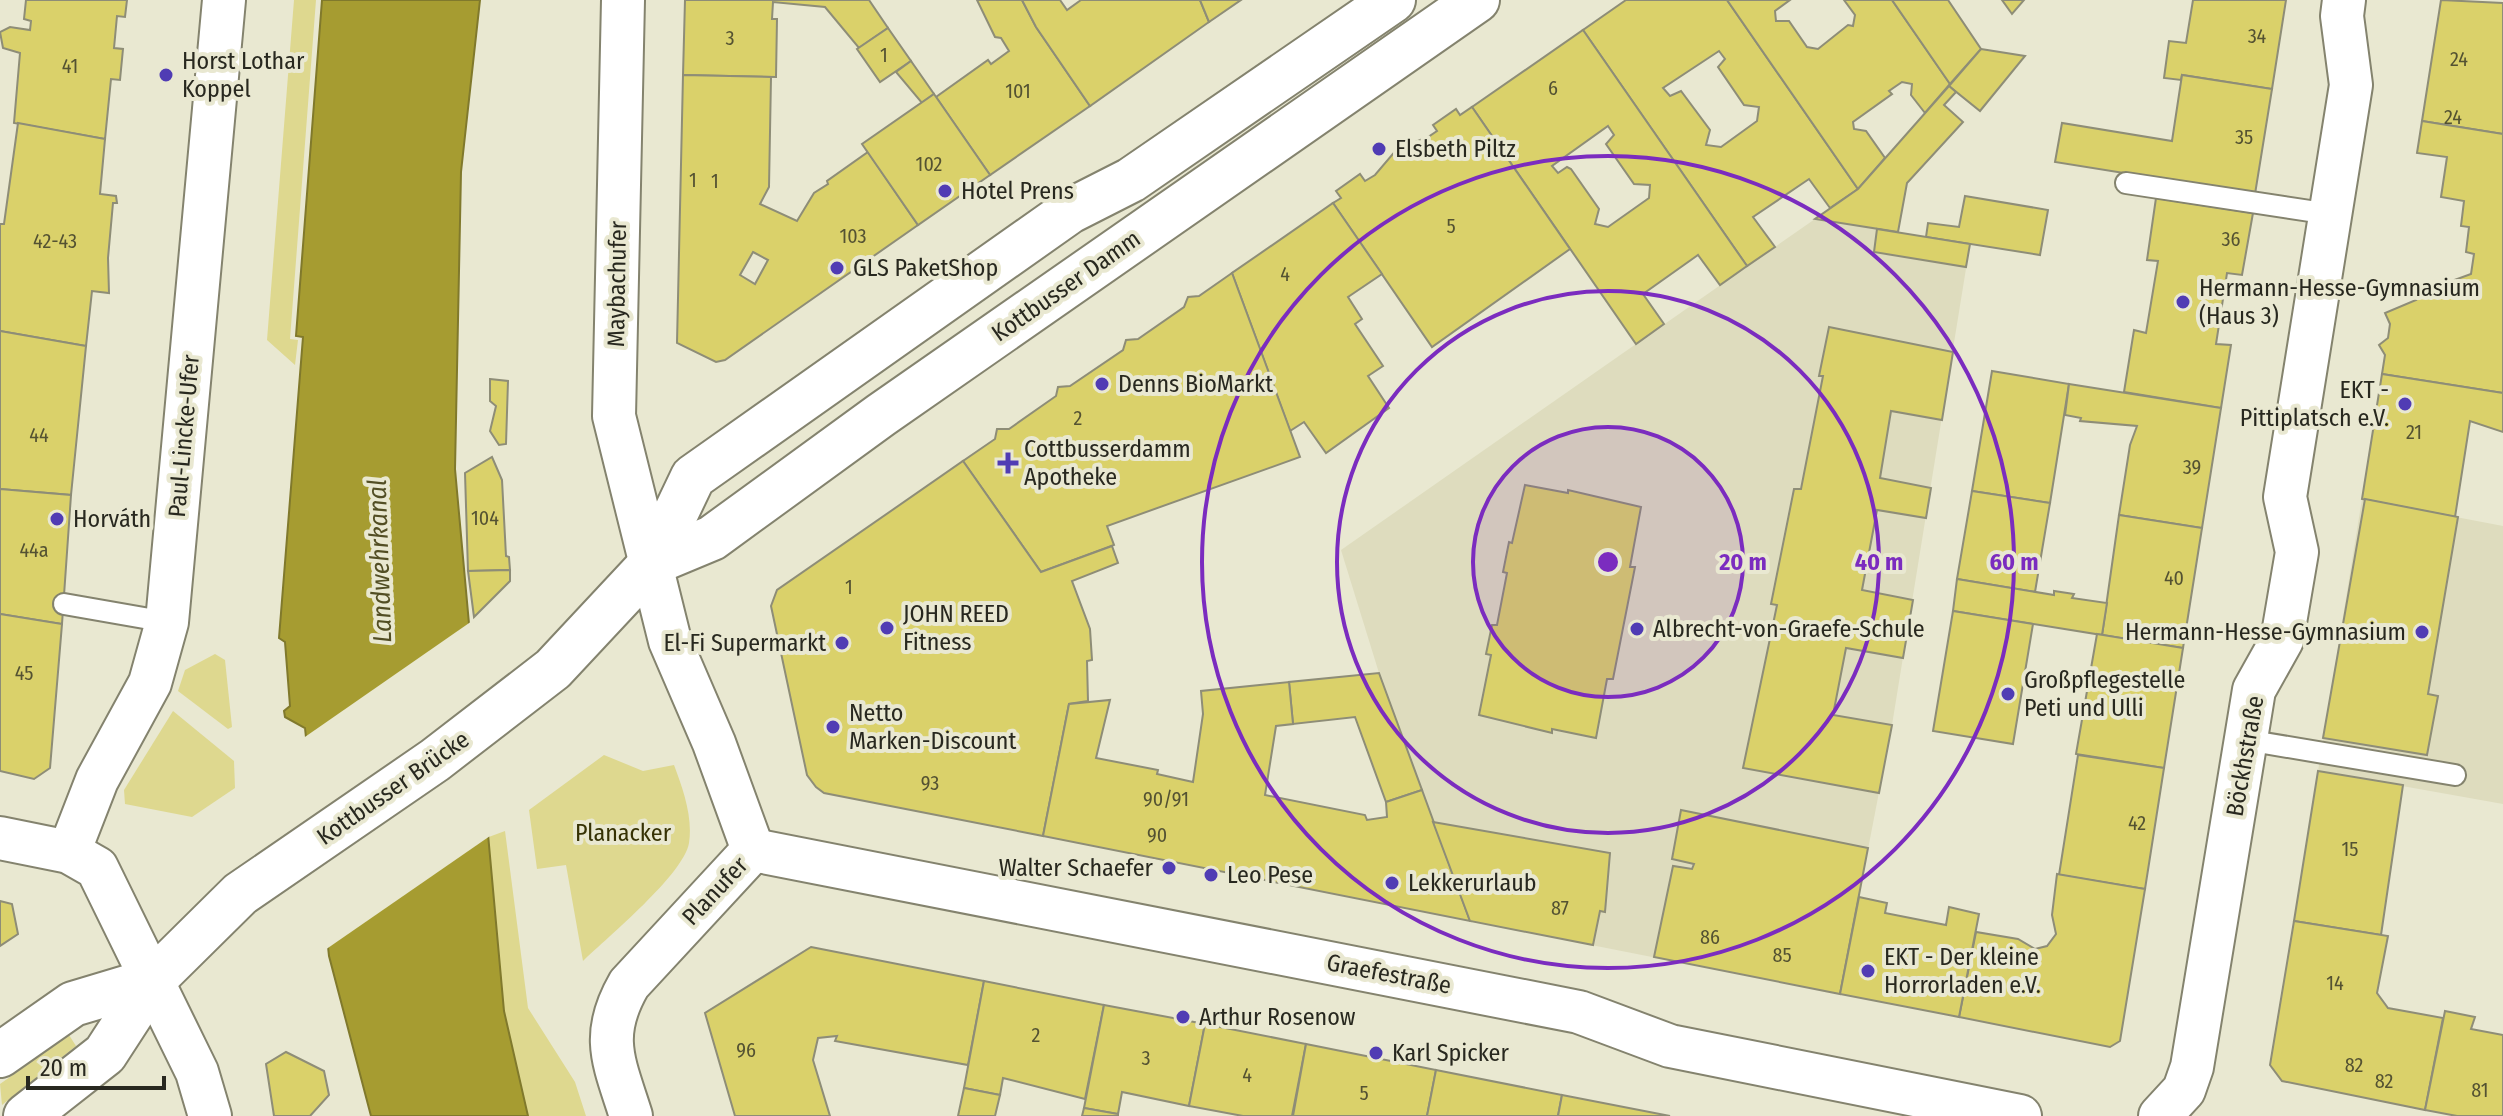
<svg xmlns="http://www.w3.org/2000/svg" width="2503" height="1116" viewBox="0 0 2503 1116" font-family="'Fira Sans Condensed',sans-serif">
<rect width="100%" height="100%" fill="#e9e8d1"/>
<g fill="#dedcbe">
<path d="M1815 219 1970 244 1892 725 1840 994 1470 921 1379 673 1341 550Z"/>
<path d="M2362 499 2503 526V804L2318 771Z"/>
</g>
<g fill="#ded88f">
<path d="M294 0H316L290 339 298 340 295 365 267 340Z"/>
<path d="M215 654 225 660 232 727 228 729 178 691 185 670Z"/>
<path d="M173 711 234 761 235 788 192 817 125 804 124 790Z"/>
<path d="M604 755 643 771 674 765C683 789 693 817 689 843 684 874 608 937 583 961L566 865 537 869 529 810Z"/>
<path d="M505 831 528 1008 575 1082 586 1116H528L504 1011 486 838Z"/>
<path d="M69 1035 76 1046 2 1105 0 1084Z"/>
</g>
<path fill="#a69c31" stroke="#80792c" stroke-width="2" d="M322 0H480L461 172 455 469 504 1011 528 1116H371L329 956 305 728 285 717 284 711 290 706 285 642 279 638 303 337 296 336Z"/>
<path fill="#e9e8d1" d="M472 621 490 836 325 950 302 739Z"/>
<g fill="#dad16a" stroke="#8e8d77" stroke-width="2" fill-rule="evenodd">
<path d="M26 0H127L125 17 117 16 114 48 123 49 120 80 111 79 105 139 14 123 20 53 3 48 0 32 10 27 30 30 31 21 24 19Z"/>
<path d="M685 0H869L888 28 859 48 825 7 773 2 772 19H777L776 77 683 75Z"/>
<path d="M977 0H1022L1036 27 1090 106 990 175 936 97 988 60 991 64 1009 51 1001 38 995 37Z"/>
<path d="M1022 0H1060L1067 10 1081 0H1200L1209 22 1090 106 1036 27Z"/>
<path d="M1200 0H1241L1209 22Z"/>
<path d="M1626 0H1727L1858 189 1830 208 1809 179 1753 217 1775 247 1747 266 1583 30ZM1719 51 1725 59 1718 67 1744 105 1759 107 1757 121 1721 147 1706 145 1710 130 1681 91 1670 96 1663 88Z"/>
<path d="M1727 0H1790L1775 11 1776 21H1789L1807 47 1818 49 1848 25 1853 26 1855 15 1844 0H1892L1950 84 1925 113 1911 95 1912 84 1902 82 1889 91 1892 94 1853 122 1854 129 1866 131 1885 158 1858 189Z"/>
<path d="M1892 0H1948L1981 49 1950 84Z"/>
<path d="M2002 0H2024L2012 14Z"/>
<path d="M2193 0H2286L2272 89 2182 75 2181 80 2164 78 2169 41 2186 43Z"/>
<path d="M2441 0 2503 3V134L2422 121Z"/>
<path d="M888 28 911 61 880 82 857 49Z"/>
<path d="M1583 30 1747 266 1720 285 1698 255 1643 294 1664 324 1636 344 1472 107ZM1608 126 1614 135 1606 144 1634 184 1650 185 1649 198 1608 227 1595 224 1599 209 1571 169 1567 167 1558 173 1552 166Z"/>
<path d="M1981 49 2025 56 1980 111 1949 86Z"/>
<path d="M911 61 934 94 922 103 896 72Z"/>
<path d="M683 75 771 77 769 187 760 204 797 221 814 193 828 184 827 181 868 152 918 225 725 360 716 362 677 343ZM753 252 768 260 755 284 740 275Z"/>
<path d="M2182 75 2272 89 2255 194 2055 162 2062 123 2172 141Z"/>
<path d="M1949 86 1956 92 1944 105 1963 122 1907 183 1898 232 1815 219 1858 189Z"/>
<path d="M934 94 990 175 918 225 862 144Z"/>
<path d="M1472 107 1570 249 1432 347 1333 203 1341 198 1336 191 1360 174 1365 181 1375 175 1397 149 1428 137 1437 131 1433 125 1456 109 1460 115Z"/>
<path d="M2422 121 2503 134V393L2382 374 2385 355 2379 345 2388 338 2390 324 2385 313 2416 300 2413 295 2471 274 2474 254 2466 252 2469 227 2461 226 2464 201 2441 197 2447 157 2417 153Z"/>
<path d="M18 123 105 139 100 194 116 196 117 203H113L108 258 109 293 92 291 86 346 0 331V224H4Z"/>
<path d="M1965 196 2048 210 2040 255 1926 237 1928 223 1959 227Z"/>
<path d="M2156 198 2253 213 2242 275 2227 273 2216 344 2231 345 2221 408 2124 392 2134 330 2146 333 2158 261 2147 260Z"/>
<path d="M1333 203 1382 274 1348 297 1362 319 1355 324 1383 366 1368 376 1389 408 1326 453 1304 422 1290 431 1232 273Z"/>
<path d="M1877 229 1970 244 1966 267 1874 252Z"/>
<path d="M1232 273 1300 457 1107 526 1114 545 1041 572 963 461 995 439 997 429H1009L1056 396 1058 387 1070 386 1123 350 1126 340 1138 339 1184 307 1188 297 1199 296Z"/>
<path d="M1829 327 1953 352 1942 420 1891 411 1880 478 1931 488 1926 518 1877 510 1862 590 1913 600 1903 658 1846 648 1833 715 1892 725 1879 793 1743 768 1777 605 1771 604 1794 489H1801L1823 376H1819Z"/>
<path d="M0 331 86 346 71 495 0 489Z"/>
<path d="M1992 371 2069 384 2050 503 1972 491Z"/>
<path d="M2382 374 2503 393V432L2470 421 2455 517 2362 499Z"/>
<path d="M490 379 508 381 506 444 499 445 490 431 496 406 490 401Z"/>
<path d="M2069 384 2221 408 2202 528 2119 515 2130 445 2137 426 2080 421 2081 418 2065 415Z"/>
<path d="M492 457 502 480 506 556 509 557 510 570 468 571 465 473Z"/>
<path d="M963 461 1041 572 1112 546 1118 563 1072 581 1090 629 1092 660 1087 661 1088 701 1069 704 1043 836 824 793 816 787 807 775 771 606 777 590Z"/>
<path d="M1525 485 1568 493V490L1641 507 1630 567H1635L1613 679H1607L1596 738 1552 729V733L1479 715 1491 655 1486 654 1492 625H1497L1507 573 1503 572 1509 542 1512 543Z"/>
<path d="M0 489 71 495 62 624 0 614Z"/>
<path d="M1972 491 2050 503 2035 592 1957 579Z"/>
<path d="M2365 499 2458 517 2428 694 2438 696 2427 755 2323 738Z"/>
<path d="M2119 515 2202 528 2183 648 2102 635Z"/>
<path d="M510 570V581L474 617 468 571Z"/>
<path d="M1957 579 2054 595V591L2074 594 2072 598 2107 603 2102 635 1953 611Z"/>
<path d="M1953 611 2033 624 2013 744 1933 731Z"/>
<path d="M0 614 62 624 50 768 34 779 0 771Z"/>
<path d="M2097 634 2183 648 2164 768 2076 754Z"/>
<path d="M1379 673 1422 790 1386 802 1355 717 1293 724 1289 682Z"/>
<path d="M1289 682 1293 724 1276 726 1265 795 1365 815 1367 820 1387 817 1386 802 1422 790 1470 921 1043 836 1069 704 1110 700 1096 758 1158 770 1157 774 1193 782 1203 714 1201 691Z"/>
<path d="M2078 755 2164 768 2145 889 2059 875Z"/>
<path d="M2318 771 2403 785 2381 935 2294 921Z"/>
<path d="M1681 810 1868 848 1840 994 1654 957 1673 866 1692 869 1694 864 1672 859Z"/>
<path d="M1433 822 1610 853 1605 912 1600 911 1593 945 1470 921Z"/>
<path d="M2057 874 2145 889 2120 1041 2110 1047 1959 1017 1976 932 2018 939 2035 949 2047 946 2056 934 2052 915Z"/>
<path d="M1859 897 1887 903 1885 913 1946 925 1949 907 1979 914 1959 1017 1840 994Z"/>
<path d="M0 901 12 904 18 934 0 946Z"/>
<path d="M2294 921 2388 936 2377 993 2388 1008 2443 1018 2425 1110 2282 1081 2270 1065Z"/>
<path d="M811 947 984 981 968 1065 835 1041 837 1036 818 1038 813 1060 830 1116H735L705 1013Z"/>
<path d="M984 981 1104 1005 1085 1099 1003 1078 1000 1095 964 1088Z"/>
<path d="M1104 1005 1205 1024 1189 1106 1122 1092 1118 1114 1084 1108Z"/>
<path d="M2445 1011 2475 1017 2471 1029 2503 1035V1116H2457L2425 1110Z"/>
<path d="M1205 1024 1306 1044 1292 1116H1243L1189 1106Z"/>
<path d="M1306 1044 1436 1070 1427 1116H1293Z"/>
<path d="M286 1052 324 1071 329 1095 310 1116H274L266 1064Z"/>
<path d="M1436 1070 1562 1095 1558 1116H1427Z"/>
<path d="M964 1088 1000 1095 995 1116H958Z"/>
<path d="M1562 1095 1670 1116H1558Z"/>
<path d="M1084 1108 1118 1114V1116H1082Z"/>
</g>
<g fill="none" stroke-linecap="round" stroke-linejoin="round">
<defs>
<g id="service">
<path d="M2126 183 2330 214"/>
<path d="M64 604 167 622"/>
<path d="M2246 740 2455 775"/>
</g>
<g id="minor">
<path d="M623 0 614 416 670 641 714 743 753 850"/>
<path d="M0 838 69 852 97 868 197 1072 210 1116"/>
<path d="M753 850 1579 1012 1670 1046 2020 1116"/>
<path d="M69 852 97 780 150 683 167 622 224 0"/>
<path d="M631 1116C614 1062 599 1036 629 984L753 850"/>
<path d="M2160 1116 2184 1090 2192 1067 2254 690 2282 640 2297 552 2285 497 2351 85 2342 16 2344 0"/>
</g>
<g id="secondary">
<path d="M652 563 712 538 881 415 1477 0"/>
<path d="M0 1055 73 1004 153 980"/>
<path d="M26 1116 105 1054 153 980 240 894 435 760 553 669 652 563 693 477 1070 211 1131 180 1393 0"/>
</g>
</defs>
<use href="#service" stroke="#84836e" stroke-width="24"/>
<use href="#minor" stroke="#84836e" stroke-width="46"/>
<use href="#secondary" stroke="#84836e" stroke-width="48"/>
<use href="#service" stroke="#fff" stroke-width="20"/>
<use href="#minor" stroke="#fff" stroke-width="42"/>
<use href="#secondary" stroke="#fff" stroke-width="44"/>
</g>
<circle cx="1608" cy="562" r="135" fill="#7b2cbf" fill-opacity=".12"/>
<g fill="none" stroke="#7b2cbf" stroke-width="4">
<circle cx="1608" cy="562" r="135"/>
<circle cx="1608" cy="562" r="271"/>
<circle cx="1608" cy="562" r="406"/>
</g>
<g fill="#503cb4" stroke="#e9e8d1" stroke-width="3">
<circle cx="166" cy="75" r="8"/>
<circle cx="1379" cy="149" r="8"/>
<circle cx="945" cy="191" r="8"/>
<circle cx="837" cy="268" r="8"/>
<circle cx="2183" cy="302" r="8"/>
<circle cx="1102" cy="384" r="8"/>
<circle cx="2405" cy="404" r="8"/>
<path d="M1004 451h8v8h8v8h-8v8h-8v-8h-8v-8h8z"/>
<circle cx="57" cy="519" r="8"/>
<circle cx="887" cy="628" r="8"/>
<circle cx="1637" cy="629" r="8"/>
<circle cx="2422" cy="632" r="8"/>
<circle cx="842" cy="643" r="8"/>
<circle cx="2008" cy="694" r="8"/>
<circle cx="833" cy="727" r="8"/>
<circle cx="1169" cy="868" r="8"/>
<circle cx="1211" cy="875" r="8"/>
<circle cx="1392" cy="883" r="8"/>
<circle cx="1868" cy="971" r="8"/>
<circle cx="1183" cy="1017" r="8"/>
<circle cx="1376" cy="1053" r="8"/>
</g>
<g text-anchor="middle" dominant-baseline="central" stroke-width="8" stroke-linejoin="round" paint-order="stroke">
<g font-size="20" fill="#545232">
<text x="2257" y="36">34</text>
<text x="730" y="38">3</text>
<text x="884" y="55">1</text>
<text x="2459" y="59">24</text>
<text x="70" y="66">41</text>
<text x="1553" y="88">6</text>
<text x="1018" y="91">101</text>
<text x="2453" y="117">24</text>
<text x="2244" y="137">35</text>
<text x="929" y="164">102</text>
<text x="693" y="180">1</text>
<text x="715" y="181">1</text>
<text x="1451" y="226">5</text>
<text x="853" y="236">103</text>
<text x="2231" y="239">36</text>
<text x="55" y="241">42-43</text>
<text x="1285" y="274">4</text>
<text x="1078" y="418">2</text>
<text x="2414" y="432">21</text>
<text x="39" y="435">44</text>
<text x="2192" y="467">39</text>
<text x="485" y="518">104</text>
<text x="34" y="550">44a</text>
<text x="2174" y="578">40</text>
<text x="849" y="587">1</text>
<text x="24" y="673">45</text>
<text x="930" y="783">93</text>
<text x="1166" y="799">90/91</text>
<text x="2137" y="823">42</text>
<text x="1157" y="835">90</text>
<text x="2350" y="849">15</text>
<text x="1560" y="908">87</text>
<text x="1710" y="937">86</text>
<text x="1782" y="955">85</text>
<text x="2335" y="983">14</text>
<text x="1036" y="1035">2</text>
<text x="746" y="1050">96</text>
<text x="1146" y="1058">3</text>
<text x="2354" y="1065">82</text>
<text x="1247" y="1075">4</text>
<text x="2384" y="1081">82</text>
<text x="2480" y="1090">81</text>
<text x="1364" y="1093">5</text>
</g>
<g font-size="24" fill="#28281f" stroke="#e9e8d1" text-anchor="start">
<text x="182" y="61">Horst Lothar<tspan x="182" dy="28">Koppel</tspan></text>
<text x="1395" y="149">Elsbeth Piltz</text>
<text x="961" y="191">Hotel Prens</text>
<text x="853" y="268">GLS PaketShop</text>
<text x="2199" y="288">Hermann-Hesse-Gymnasium<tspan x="2199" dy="28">(Haus 3)</tspan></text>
<text x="1118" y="384">Denns BioMarkt</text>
<text x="2389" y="390" text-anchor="end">EKT -<tspan x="2389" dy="28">Pittiplatsch e.V.</tspan></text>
<text x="1024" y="449">Cottbusserdamm<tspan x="1024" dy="28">Apotheke</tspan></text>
<text x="73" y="519">Horváth</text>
<text x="903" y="614">JOHN REED<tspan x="903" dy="28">Fitness</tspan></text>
<text x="1653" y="629">Albrecht-von-Graefe-Schule</text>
<text x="2406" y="632" text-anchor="end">Hermann-Hesse-Gymnasium</text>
<text x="826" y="643" text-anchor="end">El-Fi Supermarkt</text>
<text x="2024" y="680">Großpflegestelle<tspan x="2024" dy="28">Peti und Ulli</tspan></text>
<text x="849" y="713">Netto<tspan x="849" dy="28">Marken-Discount</tspan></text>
<text x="1153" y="868" text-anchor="end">Walter Schaefer</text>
<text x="1227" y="875">Leo Pese</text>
<text x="1408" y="883">Lekkerurlaub</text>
<text x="1884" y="957">EKT - Der kleine<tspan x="1884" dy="28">Horrorladen e.V.</tspan></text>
<text x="1199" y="1017">Arthur Rosenow</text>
<text x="1392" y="1053">Karl Spicker</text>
</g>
<g font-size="24" fill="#28281f" stroke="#e9e8d1">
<text transform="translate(617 284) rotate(-89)">Maybachufer</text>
<text transform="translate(1066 286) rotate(-35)">Kottbusser Damm</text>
<text transform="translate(184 436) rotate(-85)">Paul-Lincke-Ufer</text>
<text transform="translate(2245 756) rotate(-80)">Böckhstraße</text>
<text transform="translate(393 788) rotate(-35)">Kottbusser Brücke</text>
<text transform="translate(715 891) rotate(-47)">Planufer</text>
<text transform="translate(1389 974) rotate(11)">Graefestraße</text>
</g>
<g font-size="24" fill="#363204" stroke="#e9e8d1">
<text x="623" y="833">Planacker</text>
</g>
<g font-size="26" font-style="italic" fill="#524e24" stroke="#e9e8d1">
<text transform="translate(380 561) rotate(-92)">Landwehrkanal</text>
</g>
</g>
<circle cx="1608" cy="562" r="12" fill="#7b2cbf" stroke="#e9e8d1" stroke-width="4"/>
<g font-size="24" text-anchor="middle" font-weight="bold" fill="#7b2cbf" stroke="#e9e8d1" stroke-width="8" stroke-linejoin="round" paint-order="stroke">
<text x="1743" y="570">20 m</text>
<text x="1879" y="570">40 m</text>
<text x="2014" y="570">60 m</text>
</g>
<path d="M28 1076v12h136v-12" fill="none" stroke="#28281f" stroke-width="4"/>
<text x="40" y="1076" font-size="24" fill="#28281f" stroke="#e9e8d1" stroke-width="6" paint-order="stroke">20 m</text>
</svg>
